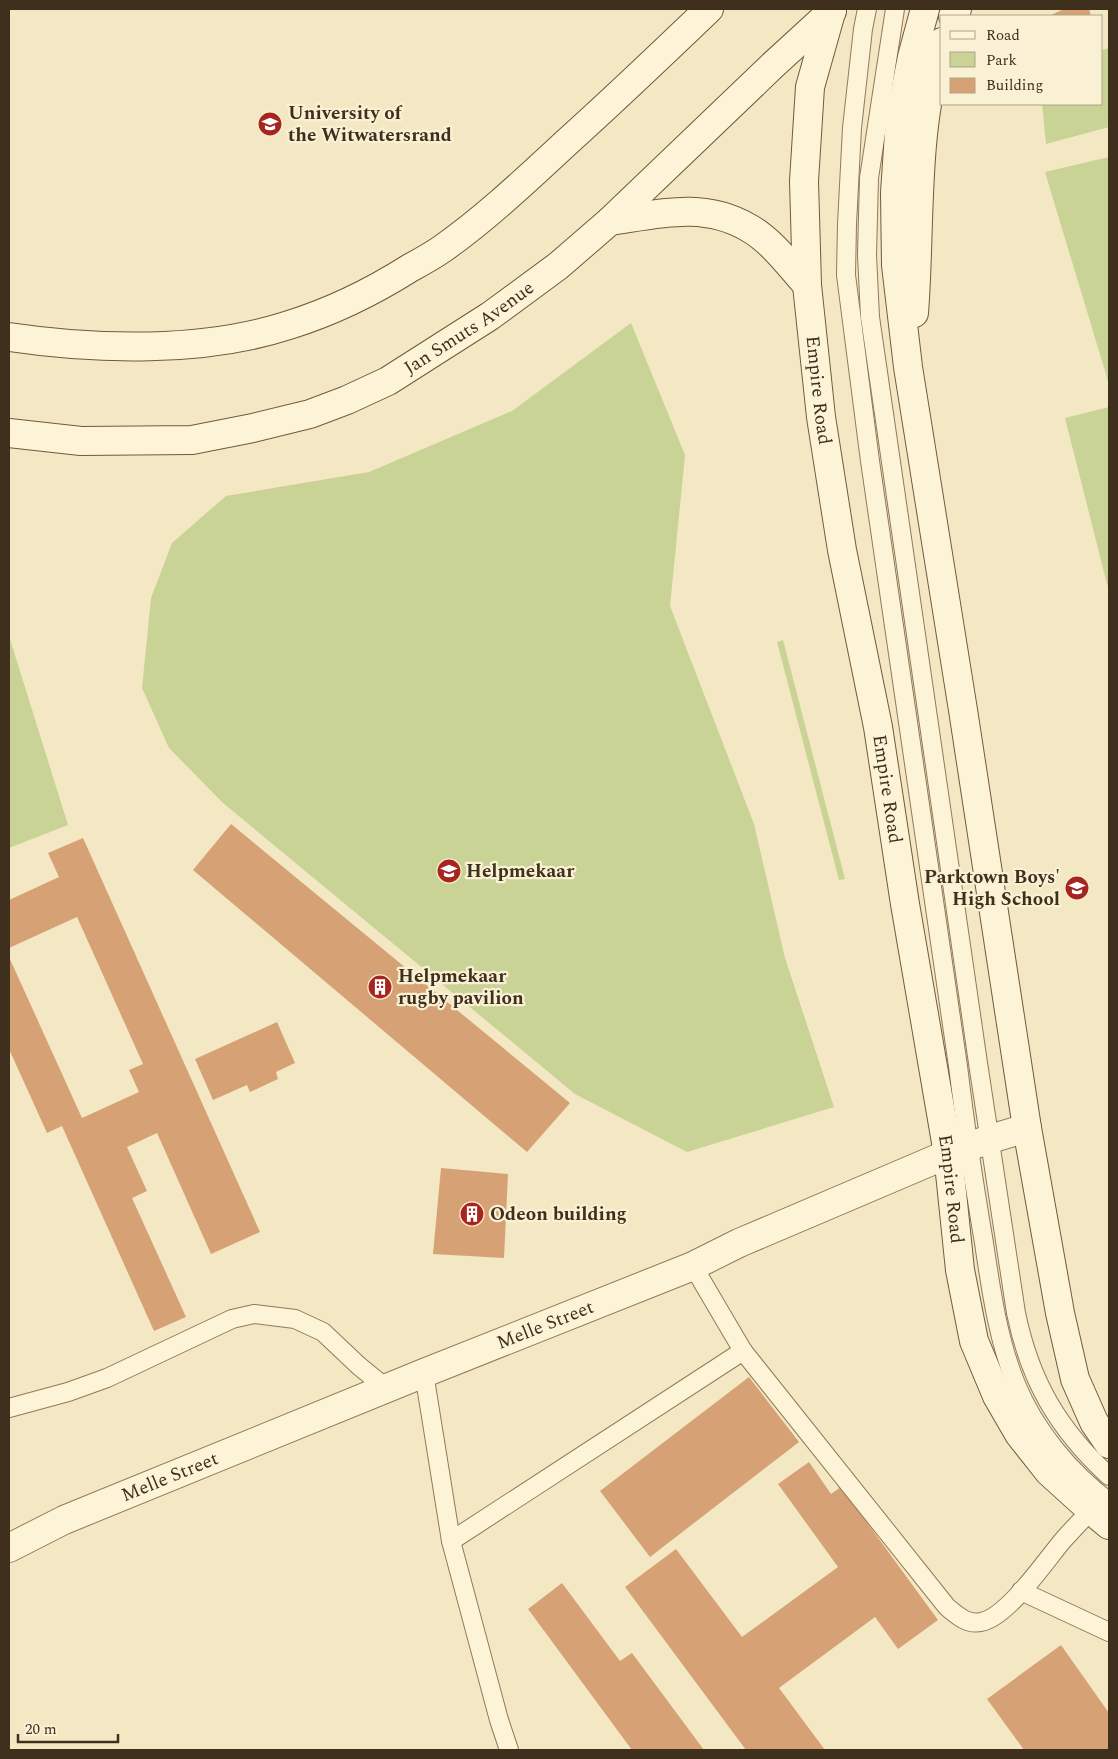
<svg xmlns="http://www.w3.org/2000/svg" width="1118" height="1759" viewBox="0 0 1118 1759" font-family="Spectral,serif">
<rect width="100%" height="100%" fill="#f3e8c3"/>
<g fill="#c9d395">
<path d="M1109 48V127L1046 144 1042 104H1102V50Z"/>
<path d="M1109 157V381H1108L1045 172Z"/>
<path d="M631 323 685 455 670 606 754 824 785 958 834 1107 687 1152 575 1094 223 803 169 748 142 688 151 598 172 543 226 496 369 472 512 411Z"/>
<path d="M1109 407V592L1065 418Z"/>
<path d="M9 636 68 825 9 848Z"/>
<path d="M783 640 845 879 839 880 777 642Z"/>
</g>
<g fill="#d6a275">
<path d="M1064 9H1089L1091 16H1049Z"/>
<path d="M231 824 570 1103 527 1152 193 870Z"/>
<path d="M83 838 260 1232 211 1254 157 1133 127 1147 147 1191 132 1198 186 1317 154 1331 62 1126 47 1133 9 1049V957L82 1118 139 1092 129 1070 143 1064 77 917 9 948V900L59 877 48 853Z"/>
<path d="M277 1022 295 1063 276 1072 278 1079 250 1092 247 1085 213 1100 195 1059Z"/>
<path d="M441 1168 508 1174 504 1258 433 1254Z"/>
<path d="M749 1377 799 1442 650 1557 600 1491Z"/>
<path d="M809 1462 831 1494 841 1487 938 1620 898 1649 875 1617 779 1688 825 1750H746L625 1587 676 1549 742 1637 838 1567 778 1484Z"/>
<path d="M562 1583 620 1661 632 1653 704 1750H632L528 1609Z"/>
<path d="M1061 1645 1109 1713V1750H1024L987 1699Z"/>
</g>
<g fill="none" stroke-linecap="round" stroke-linejoin="round">
<defs>
<g id="service">
<path d="M867 9 863 29 852 128 847 224 846 275 870 461 958 1066C965 1125 974 1184 984 1243 991 1290 998 1340 1016 1384 1035 1431 1070 1472 1109 1502"/>
<path d="M895 9 869 178 867 255 870 317 978 1063 1016 1313C1030 1381 1058 1429 1109 1476"/>
<path d="M693 1266 743 1351 947 1607C957 1615 967 1625 981 1622 1008 1617 1046 1560 1064 1539 1073 1529 1082 1520 1091 1510"/>
<path d="M424 1373 451 1541 499 1720 509 1750"/>
<path d="M9 1408 68 1392 107 1378 232 1319 254 1314 295 1319 323 1332 359 1366 386 1388"/>
<path d="M451 1541 743 1351"/>
<path d="M1021 1591 1109 1632"/>
</g>
<g id="minor">
<path id="s1" d="M9 1548 64 1520 424 1373 693 1266 739 1243 948 1154 990 1139 1027 1128"/>
</g>
<g id="secondary">
<path id="s2" d="M832 9 810 87 804 181 807 285 821 417 842 550 878 727 905 904 948 1154 960 1270 974 1341 997 1396 1019 1434 1049 1472 1091 1510 1109 1525"/>
<path d="M925 9 912 57 900 118 895 193 896 265 908 367 963 710 1027 1128 1060 1313 1075 1379 1094 1422 1109 1444"/>
<path d="M953 16 957 9"/>
<path d="M610 221C658 214 704 201 749 228 772 241 789 265 807 285"/>
<path d="M914 313C921 224 913 128 942 42"/>
<path d="M9 337C97 350 203 353 289 325 331 312 372 292 410 268 421 262 432 256 442 249 486 218 526 180 566 143 615 99 662 54 709 9"/>
<path id="s3" d="M9 433 81 441 192 440 253 428 310 414 347 400 388 381 490 316 558 266 610 221 772 66 832 11"/>
</g>
</defs>
<use href="#service" stroke="#917957" stroke-width="20"/>
<use href="#minor" stroke="#917957" stroke-width="30"/>
<use href="#secondary" stroke="#72593a" stroke-width="30"/>
<use href="#service" stroke="#fdf4d8" stroke-width="18"/>
<use href="#minor" stroke="#fdf4d8" stroke-width="28"/>
<use href="#secondary" stroke="#fdf4d8" stroke-width="28"/>
</g>
<defs>
<symbol id="university-disc" viewBox="-11 -11 22 22"><circle r="9.5" fill="#a7251f" stroke="#faf1d4"/><path d="M0-5L7-2L0 1L-7-2ZM-4 1L0 2.5L4 1V4Q0 6-4 4Z" fill="#fff"/></symbol>
<symbol id="school-disc" viewBox="-11 -11 22 22"><circle r="9.5" fill="#a7251f" stroke="#faf1d4"/><path d="M0-5L7-2L0 1L-7-2ZM-4 1L0 2.5L4 1V4Q0 6-4 4Z" fill="#fff"/></symbol>
<symbol id="building-disc" viewBox="-11 -11 22 22"><circle r="9.5" fill="#a7251f" stroke="#faf1d4"/><path d="M-4-6H4V6H1V3H-1V6H-4ZM-2.5-4.3h1.7v1.8h-1.7ZM.8-4.3h1.7v1.8H.8ZM-2.5-1h1.7V.8h-1.7ZM.8-1h1.7V.8H.8Z" fill="#fff"/></symbol>
</defs>
<g fill-rule="evenodd">
<use href="#university-disc" x="256" y="110" width="28" height="28"/>
<use href="#school-disc" x="435" y="857" width="28" height="28"/>
<use href="#school-disc" x="1063" y="874" width="28" height="28"/>
<use href="#building-disc" x="366" y="973" width="28" height="28"/>
<use href="#building-disc" x="458" y="1200" width="28" height="28"/>
</g>
<g text-anchor="middle" dominant-baseline="central" stroke-width="4.5" stroke-linejoin="round" paint-order="stroke">
<g font-size="19" font-weight="bold" fill="#3f2f1d" stroke="#faf1d4" text-anchor="start">
<text x="288" y="113">University of<tspan x="288" dy="22">the Witwatersrand</tspan></text>
<text x="466" y="871">Helpmekaar</text>
<text x="1060" y="877" text-anchor="end">Parktown Boys'<tspan x="1060" dy="22">High School</tspan></text>
<text x="398" y="976">Helpmekaar<tspan x="398" dy="22">rugby pavilion</tspan></text>
<text x="490" y="1214">Odeon building</text>
</g>
<g font-size="19" fill="#3f2f1d" stroke="#faf1d4">
<text stroke="none"><textPath href="#s3" startOffset="486">Jan Smuts Avenue</textPath></text>
<text stroke="none"><textPath href="#s2" startOffset="385">Empire Road</textPath></text>
<text stroke="none"><textPath href="#s2" startOffset="790">Empire Road</textPath></text>
<text stroke="none"><textPath href="#s2" startOffset="1195">Empire Road</textPath></text>
<text stroke="none"><textPath href="#s1" startOffset="581">Melle Street</textPath></text>
<text stroke="none"><textPath href="#s1" startOffset="176">Melle Street</textPath></text>
</g>
</g>
<rect width="1118" height="1759" fill="none" stroke="#3f2f1d" stroke-width="20"/>
<rect x="940" y="15" width="162" height="90" fill="#faf1d4" stroke="#afa38b"/>
<rect x="950" y="31" width="25" height="8" fill="#fdf4d8" stroke="#afa38b"/>
<text x="986" y="40" font-size="15" fill="#3f2f1d">Road</text>
<rect x="950" y="52" width="25" height="15" fill="#c9d395" stroke="#afa38b"/>
<text x="986" y="65" font-size="15" fill="#3f2f1d">Park</text>
<rect x="950" y="78" width="25" height="15" fill="#d6a275" stroke="#afa38b"/>
<text x="986" y="90" font-size="15" fill="#3f2f1d">Building</text>
<path d="M18 1734v8h100v-8" fill="none" stroke="#3f2f1d" stroke-width="2.5"/>
<text x="25" y="1734" font-size="15" fill="#3f2f1d" stroke="#faf1d4" stroke-width="4" paint-order="stroke">20 m</text>
</svg>
